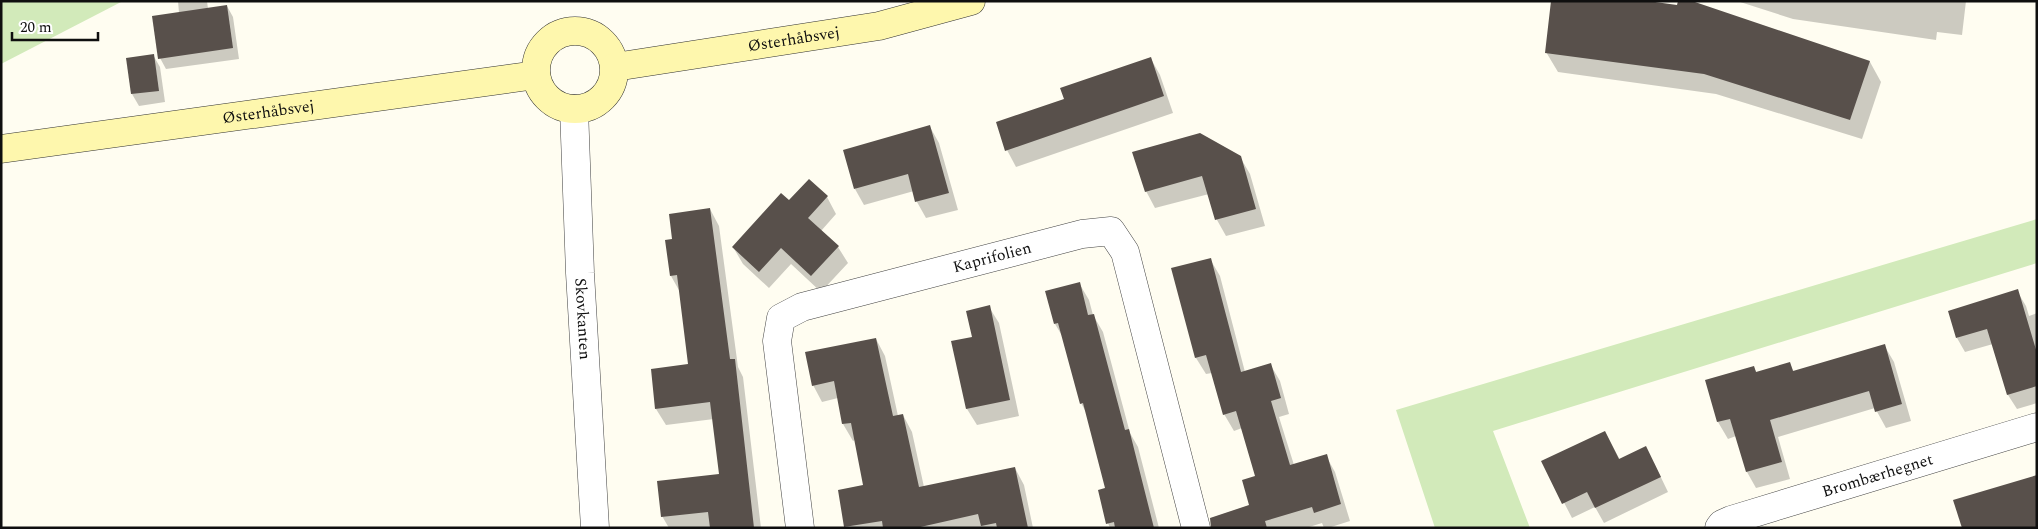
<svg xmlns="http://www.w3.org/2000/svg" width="2038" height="529" viewBox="0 0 2038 529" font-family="Spectral,serif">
<rect width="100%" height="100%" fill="#fffdf1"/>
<g fill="#d2eaba">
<path d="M1 1H123L1 64Z"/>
<path d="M2037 219V263L1493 431 1530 528H1435L1396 410Z"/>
</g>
<g fill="#0003">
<path d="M178 1H207L208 9 227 6 233 17 239 59 166 69 160 58 179 13Z"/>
<path d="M1737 1H1966L1962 35 1937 32 1936 40 1793 19Z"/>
<path d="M1546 52 1870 62 1881 82 1862 139 1716 94 1558 72Z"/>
<path d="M153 55 160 67 165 102 139 106 132 94Z"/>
<path d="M1151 59 1160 75 1173 113 1016 167 1007 150Z"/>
<path d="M930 127 939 143 958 210 926 218 917 202 914 191 864 205 855 189Z"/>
<path d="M1240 157 1250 174 1265 226 1226 236 1217 220 1209 194 1155 208 1146 191Z"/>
<path d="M827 197 836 214 821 231 838 247 848 263 821 292 791 264 769 288 743 264 733 247 789 202Z"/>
<path d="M710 209 719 226 738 367 743 377 761 528H669L662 516 720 475 714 419 666 425 656 409 690 366 680 292 671 276 674 240Z"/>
<path d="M1210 259 1220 276 1245 372 1270 364 1280 381 1289 414 1279 417 1294 465 1326 456 1335 472 1350 521 1328 528H1324L1322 523 1306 528H1237L1251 506 1257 476 1242 428 1234 431 1224 414 1212 373 1206 374 1196 358Z"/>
<path d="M1079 283 1089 300 1093 315 1103 332 1130 433 1138 447 1159 528H1110L1108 523 1106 489 1087 414 1081 403 1064 339 1055 324Z"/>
<path d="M2017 291 2026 306 2029 316 2037 313V403L2017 409 2008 395 1993 344 1965 352 1957 338Z"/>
<path d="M989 307 999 323 1019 416 977 425 967 409 953 342 973 338Z"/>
<path d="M876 339 885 356 898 416 903 415 912 432 924 487 1015 468 1024 485 1033 528H846L864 486 855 440 853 441 843 424 838 398 822 402 813 385Z"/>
<path d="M1884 345 1894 362 1911 421 1886 428 1875 408 1778 437 1790 479 1756 488 1747 472 1736 436 1728 439 1718 422 1706 381 1754 368 1757 373 1790 364 1794 372Z"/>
<path d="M1605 432 1620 460 1654 463 1668 492 1604 523 1595 507 1572 518 1543 462Z"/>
</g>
<g fill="#58504b">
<path d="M1551 1H1648L1677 5 1678 1H1692L1870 61 1850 120 1704 74 1545 53Z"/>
<path d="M227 5 233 48 158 59 152 16Z"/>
<path d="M154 54 159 91 131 94 126 58Z"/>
<path d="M1151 57 1164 96 1005 151 996 122 1064 99 1060 88Z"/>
<path d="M930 125 949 193 915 202 908 174 854 189 843 150Z"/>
<path d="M1200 133 1241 156 1256 209 1215 220 1202 176 1145 192 1132 152Z"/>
<path d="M809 179 828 196 808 218 839 246 811 276 781 248 759 272 732 247 781 193 789 200Z"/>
<path d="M710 208 730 359H735L754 528H710L708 512 661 517 657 481 719 474 710 402 655 409 651 369 688 364 677 275 670 276 665 240 672 239 669 214Z"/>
<path d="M1211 258 1241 372 1271 363 1281 398 1271 401 1290 465 1327 454 1341 504 1314 513 1312 507 1265 521 1267 528H1211L1210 518 1249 505 1242 480 1255 476 1236 411 1223 415 1206 355 1195 358 1171 268Z"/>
<path d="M1080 282 1088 315 1094 314 1125 430 1129 429 1154 528H1115L1114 522 1106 524 1098 490 1105 488 1083 403 1080 404 1058 323 1054 324 1045 291Z"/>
<path d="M2018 289 2037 353V386L2007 395 1987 329 1956 338 1948 311Z"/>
<path d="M990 305 1010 400 966 409 951 341 972 337 966 311Z"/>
<path d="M876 338 893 416 903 414 919 487 1015 467 1028 528H997L996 523 981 526 978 514 916 528H883L882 521 844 527 838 490 863 485 851 423 842 424 834 381 812 386 805 352Z"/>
<path d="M1885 344 1902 404 1875 412 1869 391 1770 420 1782 462 1746 472 1730 419 1717 422 1705 380 1754 366 1756 372 1790 362 1793 371Z"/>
<path d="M1605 431 1619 459 1646 446 1661 477 1595 508 1587 492 1562 504 1541 461Z"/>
<path d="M2037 475V528H1962L1953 500Z"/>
</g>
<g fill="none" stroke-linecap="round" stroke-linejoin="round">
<defs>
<g id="street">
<path id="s1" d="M574 109 580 273 595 528"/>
<path id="s2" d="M800 528 777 341 781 318 802 307 1082 234 1111 231 1125 252 1196 528"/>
<path id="s3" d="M1719 528 1722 524 1731 520 2037 427"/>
</g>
<g id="secondary">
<circle cx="575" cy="70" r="39"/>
<path id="s4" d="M615 67 879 26 971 1"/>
<path id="s5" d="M1 149 536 75"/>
</g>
</defs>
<use href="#street" stroke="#424242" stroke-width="29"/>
<use href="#secondary" stroke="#313131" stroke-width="29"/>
<use href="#street" stroke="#fff" stroke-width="28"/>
<use href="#secondary" stroke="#fef7ad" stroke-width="28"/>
</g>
<g text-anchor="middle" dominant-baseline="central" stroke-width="5" stroke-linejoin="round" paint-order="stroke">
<g font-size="16" fill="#0f0f0f" stroke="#fff">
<text stroke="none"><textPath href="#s4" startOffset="181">Østerhåbsvej</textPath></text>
<text stroke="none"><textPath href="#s5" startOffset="270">Østerhåbsvej</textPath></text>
<text stroke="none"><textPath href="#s2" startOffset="432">Kaprifolien</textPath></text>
<text stroke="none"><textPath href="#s1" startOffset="210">Skovkanten</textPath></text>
<text stroke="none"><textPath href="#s3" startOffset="168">Brombærhegnet</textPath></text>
</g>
</g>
<rect width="2038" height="529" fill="none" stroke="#0f0f0f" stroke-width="5"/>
<path d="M12 32v8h86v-8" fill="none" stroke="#0f0f0f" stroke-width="2.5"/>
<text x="20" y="32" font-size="15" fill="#0f0f0f" stroke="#ffffff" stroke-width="4" paint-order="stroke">20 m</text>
</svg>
